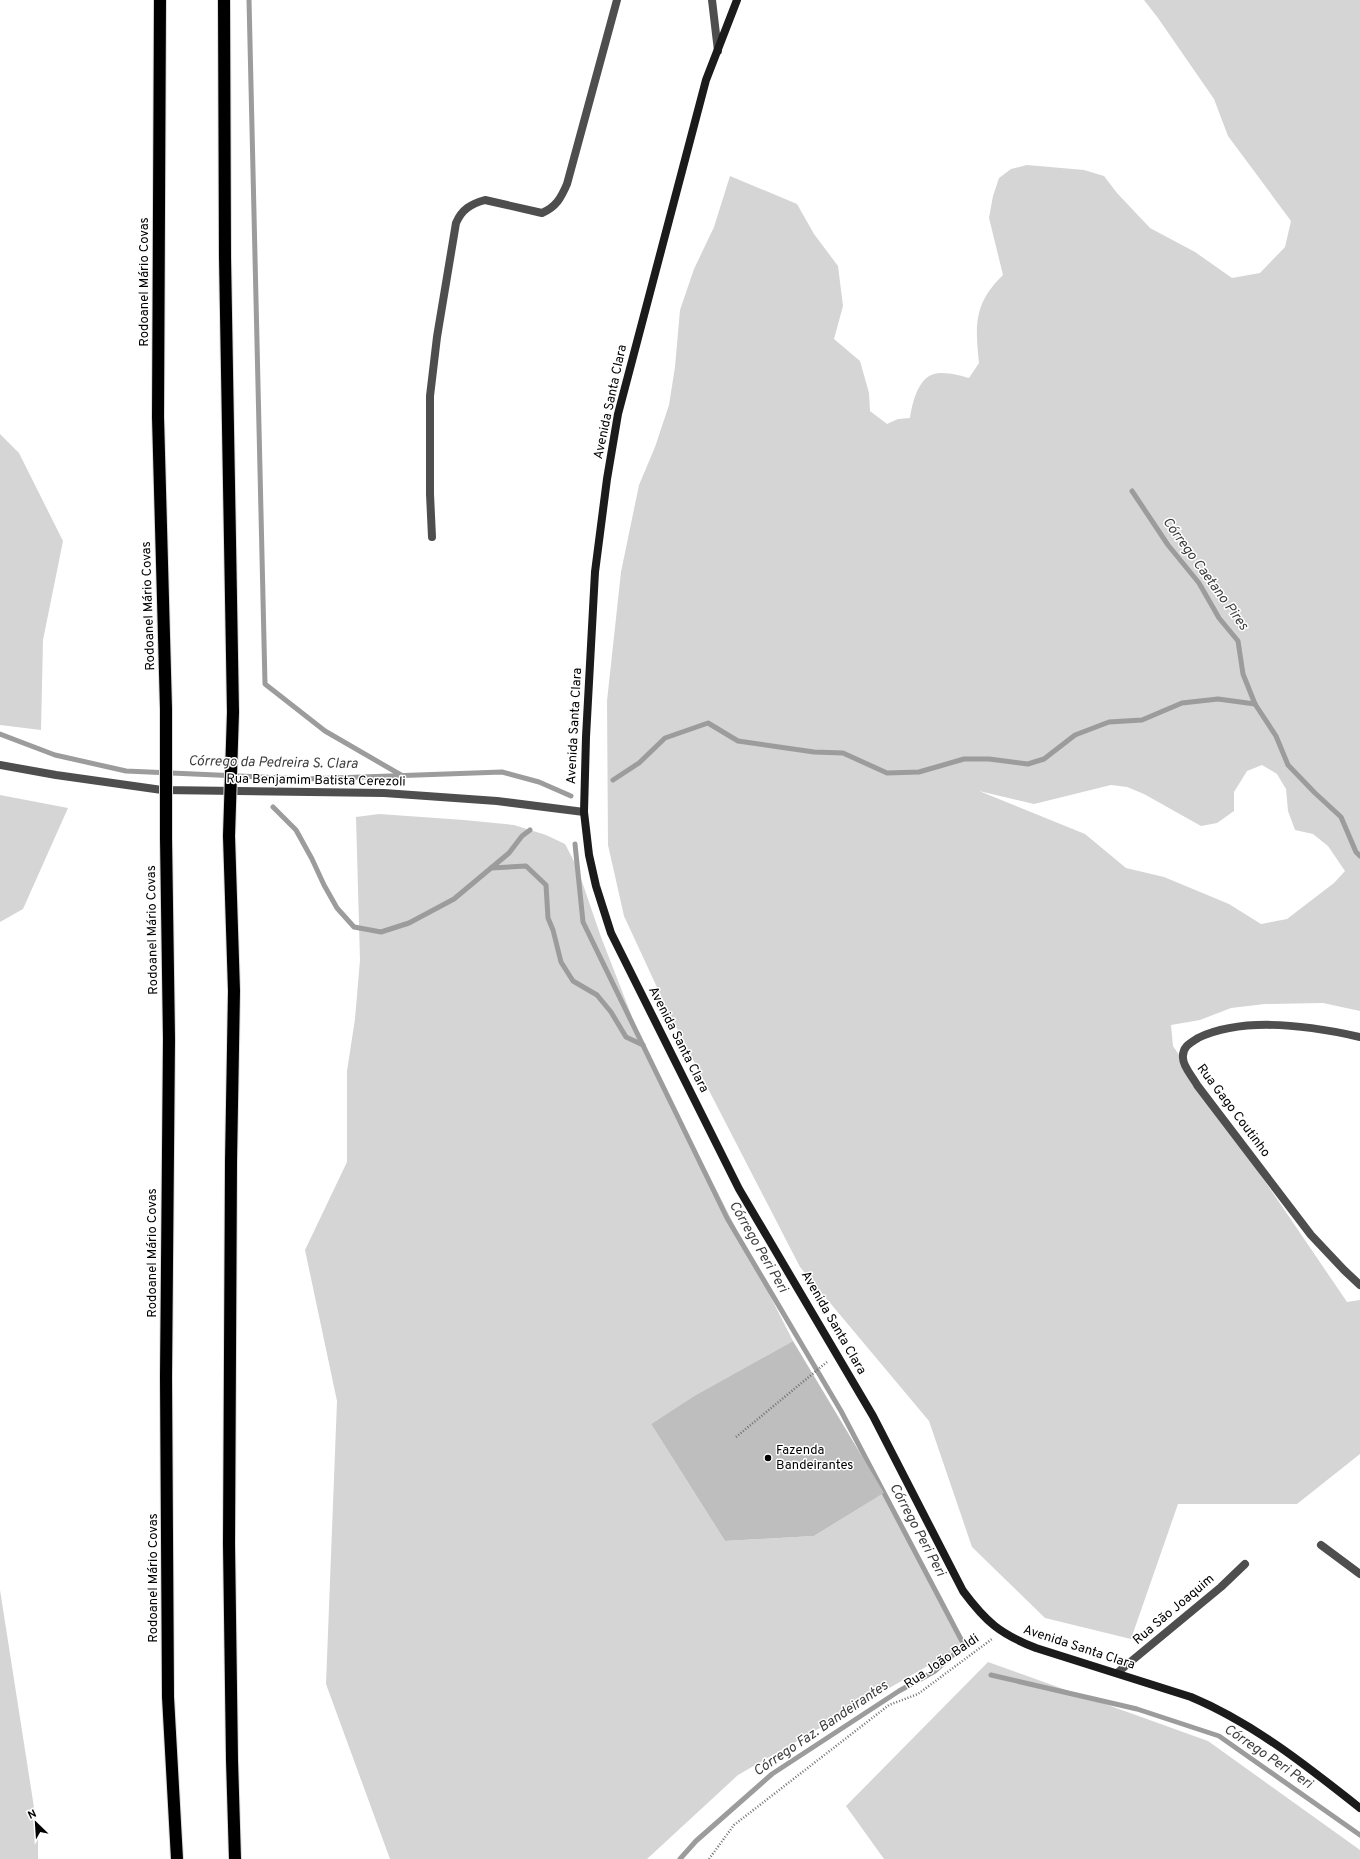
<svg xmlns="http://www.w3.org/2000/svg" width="1360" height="1859" viewBox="0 0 1360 1859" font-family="Overpass,sans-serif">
<rect width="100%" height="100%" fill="#fff"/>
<g fill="#d5d5d5" fill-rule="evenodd">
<path d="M1144 0H1360V1011L1323 1003 1265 1004 1231 1008 1200 1020 1171 1025 1173 1046 1347 1302 1360 1300V1454L1297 1504H1178L1131 1639 1045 1618 972 1547 929 1421 800 1267 667 1009 624 916 608 845 607 701 621 572 639 485 655 447 669 405 675 367 680 310 694 269 714 227 730 176 797 204 814 234 838 266 843 306 834 339 860 361 869 393 870 411 887 424 898 419 910 418C912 404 918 378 934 374 944 371 959 375 969 378L979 363C975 325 974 303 1003 275L989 218 993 196 999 178 1011 169 1027 165 1084 170 1104 176 1117 193 1150 228 1195 252 1232 278 1260 273 1285 247 1291 221 1228 136 1214 99 1158 18ZM1262 765 1277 774 1286 789 1288 811 1295 830 1313 834 1328 846 1345 871 1334 883 1287 919 1261 924 1229 904 1164 877 1126 868 1085 834 979 791 1034 804 1111 785 1127 787 1144 794 1201 826 1217 823 1234 811V792L1247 771Z"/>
<path d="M0 434 19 453 63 541 43 640 41 730 0 725Z"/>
<path d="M0 795 68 808 23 909 0 922Z"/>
<path d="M379 814 464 820 514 825 546 835 565 844 577 867 601 937 643 1045 793 1341 694 1396 651 1424 725 1541 814 1536 884 1493 964 1645 738 1775 647 1859H390L326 1684 337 1401 305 1250 347 1162V1071L355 1019 360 960 356 817Z"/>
<path d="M0 1590 38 1833V1859H0Z"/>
<path d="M988 1662 1208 1741 1360 1850V1859H884L846 1806Z"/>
</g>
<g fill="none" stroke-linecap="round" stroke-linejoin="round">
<g stroke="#9c9c9c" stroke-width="5">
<path d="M249 0 265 684 325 731 401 775"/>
<path d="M1132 491 1168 545 1199 583 1219 618 1238 641 1243 674 1255 704 1276 736 1288 765 1315 793 1341 817 1356 852 1360 856"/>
<path d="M0 734 55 755 126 771 306 779 502 772 539 782 571 796"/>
<path d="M613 780 639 763 665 738 708 723 738 741 814 752 843 753 887 773 919 772 964 759H989L1028 764 1044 759 1075 735 1109 722 1142 720 1182 703 1218 699 1255 704"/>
<path d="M273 807 296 830 312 859 324 885 337 908 354 927 381 932 409 923 454 899 509 853 522 836 530 830"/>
<path d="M575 844 583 922 727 1218 841 1411 964 1645 935 1671 899 1691 772 1774 696 1841 680 1859"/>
<path d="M491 868 526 866 546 885 548 918 553 930 561 962 573 981 597 995 611 1012 626 1037 643 1045"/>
<path d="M991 1675 1137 1709 1219 1736 1360 1835"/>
</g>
</g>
<path fill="#bebebe" d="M793 1341 884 1493 814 1536 725 1541 651 1424 694 1396Z"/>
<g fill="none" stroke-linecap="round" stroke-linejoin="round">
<defs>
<g id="highway">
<path d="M160 0 158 417 166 709"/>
<path d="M224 0 225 257 233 712"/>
<path d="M229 836 234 991 231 1162 229 1544 232 1760 235 1859"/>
<path d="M166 838 169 1039 166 1377 168 1697 177 1859"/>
</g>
</defs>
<use href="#highway" stroke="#dbdbdb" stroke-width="14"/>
<g stroke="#707070" stroke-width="2.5" stroke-dasharray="1 2" stroke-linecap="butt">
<path d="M736 1437 827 1362"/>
<path d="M709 1859 734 1825 889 1705 918 1694 992 1639"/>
</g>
<g stroke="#4e4e4e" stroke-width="8">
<path d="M712 0 718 51"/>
<path d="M432 537 430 494V396L437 337 456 223C462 209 471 204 485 200L542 213C556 207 561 198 567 184L617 0"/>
</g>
<g stroke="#4e4e4e" stroke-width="8">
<path d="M0 765 56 775 162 790 384 793 497 801 584 812"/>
<path d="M1360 1037C1312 1026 1244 1016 1198 1038 1190 1043 1182 1047 1183 1058 1183 1067 1193 1077 1197 1085L1311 1235 1344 1270 1360 1285"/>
<path d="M1321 1545 1360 1574"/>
<path d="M1117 1673 1221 1587 1245 1564"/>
</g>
<path stroke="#1b1b1b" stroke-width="8" d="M737 0 706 80 618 414 607 479 595 572 586 737 584 812 589 855 596 886 611 933 739 1189 873 1416 963 1591C986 1622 1000 1634 1036 1648L1191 1697C1253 1723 1307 1766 1360 1808"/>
<use href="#highway" stroke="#000" stroke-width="12"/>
<defs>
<g id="highway-bridge">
<path d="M166 709V838"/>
<path d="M229 836 233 712"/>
</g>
</defs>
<use href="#highway-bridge" stroke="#dbdbdb" stroke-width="14" stroke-linecap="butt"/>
<use href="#highway-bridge" stroke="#000" stroke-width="12"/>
</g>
<circle fill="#000" stroke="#fff" stroke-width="1.5" cx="768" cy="1458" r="4"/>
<g text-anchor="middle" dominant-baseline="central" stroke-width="3" stroke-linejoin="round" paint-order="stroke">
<g font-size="13" fill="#000" stroke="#fff">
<text transform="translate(145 282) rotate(-90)">Rodoanel Mário Covas</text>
<text transform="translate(611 402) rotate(-78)">Avenida Santa Clara</text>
<text transform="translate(149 606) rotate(-92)">Rodoanel Mário Covas</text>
<text transform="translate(575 726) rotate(-87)">Avenida Santa Clara</text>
<text transform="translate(316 781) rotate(1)">Rua Benjamim Batista Cerezoli</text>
<text transform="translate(153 930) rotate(-91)">Rodoanel Mário Covas</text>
<text transform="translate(678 1040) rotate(63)">Avenida Santa Clara</text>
<text transform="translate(1233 1111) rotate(53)">Rua Gago Coutinho</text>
<text transform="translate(153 1253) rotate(-90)">Rodoanel Mário Covas</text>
<text transform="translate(833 1323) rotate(60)">Avenida Santa Clara</text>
<text transform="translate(154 1578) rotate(-90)">Rodoanel Mário Covas</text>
<text transform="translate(1174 1610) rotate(-40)">Rua São Joaquim</text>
<text transform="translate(1079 1648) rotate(18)">Avenida Santa Clara</text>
<text transform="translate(942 1662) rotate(-34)">Rua João Baldi</text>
</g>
<g font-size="13" fill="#000" stroke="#fff" text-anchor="start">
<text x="776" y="1451">Fazenda<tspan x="776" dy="15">Bandeirantes</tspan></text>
</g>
<g font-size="14" font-style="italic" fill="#3d3d3d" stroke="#fff">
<text transform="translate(1205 574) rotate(54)">Córrego Caetano Pires</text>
<text transform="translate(273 763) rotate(1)">Córrego da Pedreira S. Clara</text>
<text transform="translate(758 1247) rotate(60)">Córrego Peri Peri</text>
<text transform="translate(917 1530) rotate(62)">Córrego Peri Peri</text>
<text transform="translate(821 1729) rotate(-34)">Córrego Faz. Bandeirantes</text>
<text transform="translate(1268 1757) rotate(34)">Córrego Peri Peri</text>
</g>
</g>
<g transform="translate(36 1823) rotate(335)" stroke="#ffffff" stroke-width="3" paint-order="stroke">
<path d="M0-3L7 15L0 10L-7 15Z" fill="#000000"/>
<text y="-6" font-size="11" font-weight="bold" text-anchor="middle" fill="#000000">N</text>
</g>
</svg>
